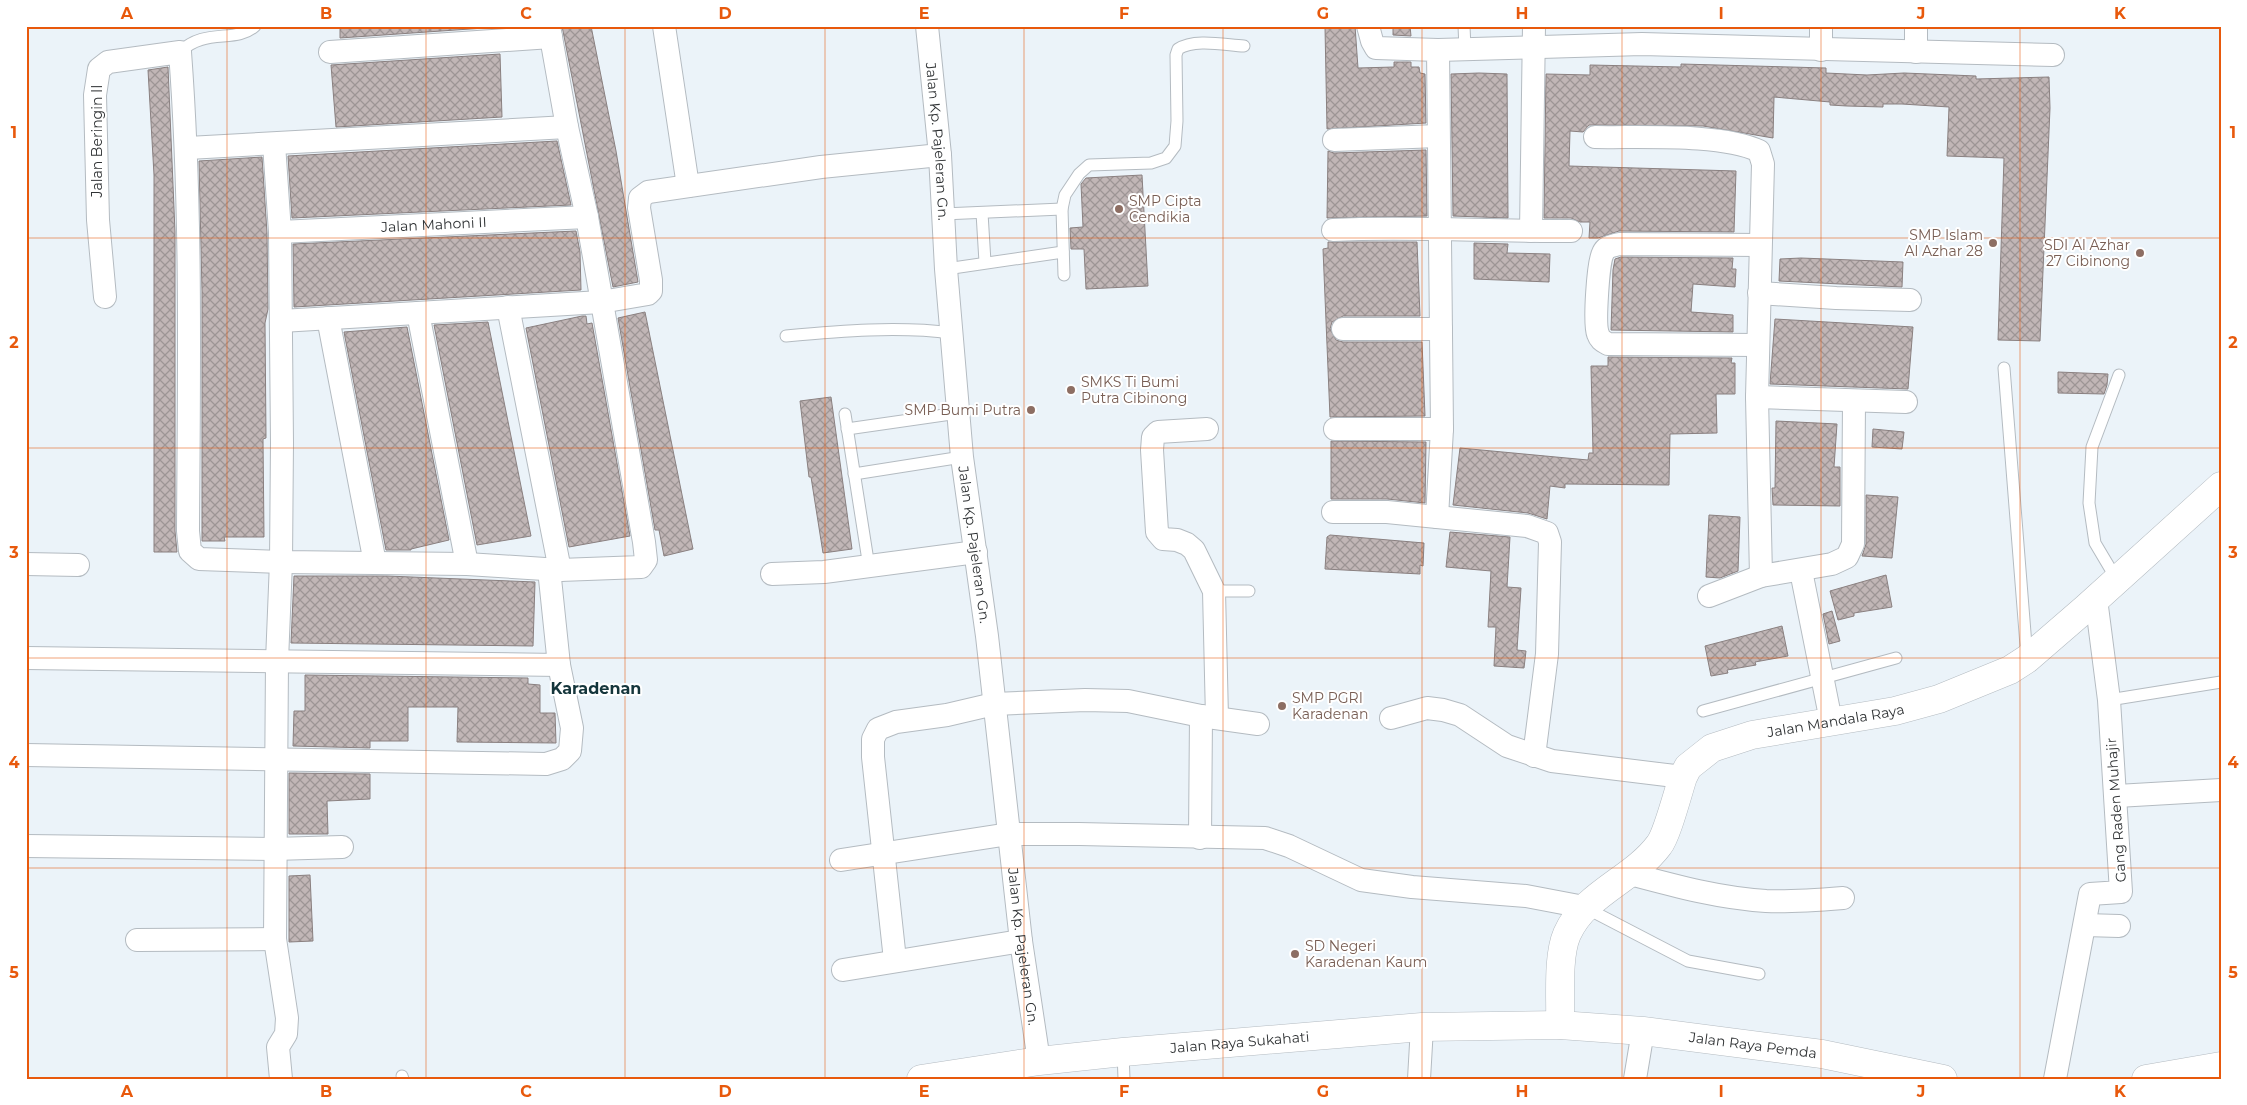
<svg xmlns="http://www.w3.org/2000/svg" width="2247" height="1105" viewBox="0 0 2247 1105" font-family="Montserrat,sans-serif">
<defs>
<pattern id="building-cross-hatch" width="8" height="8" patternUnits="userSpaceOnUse" patternTransform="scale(1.25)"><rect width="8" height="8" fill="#c1b6b6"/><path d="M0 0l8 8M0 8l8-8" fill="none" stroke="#9d9595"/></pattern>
</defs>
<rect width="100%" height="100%" fill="#ebf3f9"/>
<g fill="url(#building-cross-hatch)" stroke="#8a8080">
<path d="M340 26H499V27L340 38Z"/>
<path d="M562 26H591L616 151 638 282 613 287Z"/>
<path d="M1355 26 1358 68 1394 67V62H1411V67H1419L1420 73 1425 74 1426 123 1327 129 1325 27Z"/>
<path d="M1393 26H1410L1411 36 1393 35Z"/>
<path d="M500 54 502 117 336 127 331 65Z"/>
<path d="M1681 64 1826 68V73L1867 75 1904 73 1976 76V79L2049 77 2050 108 2040 341 1998 340 2004 158 1947 156 1949 107 1902 104H1883V107L1847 106 1830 105V102L1774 97 1773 138 1703 126 1589 125 1583 132 1570 131 1569 166 1736 171 1734 232 1619 231 1598 238H1589L1590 222H1580L1571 218H1544L1546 74 1590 75V65L1681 67Z"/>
<path d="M168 67 175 232V531L177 552H154V175L148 70Z"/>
<path d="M1479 73 1507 74 1508 218 1453 216 1451 74Z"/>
<path d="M557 141 571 205 292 218 288 156Z"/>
<path d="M1426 150 1427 216 1327 218 1328 151 1334 153Z"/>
<path d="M262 157 267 233 268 309 265 323 266 438 263 439 264 537H224L225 541H202V291L199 161Z"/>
<path d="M1142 175 1148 286 1086 289 1084 249H1071L1070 228 1083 227 1081 184 1086 178Z"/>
<path d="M576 231 580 252 581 290 294 307 293 244Z"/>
<path d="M1328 242H1417L1420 316H1343L1332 322 1330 329 1336 340 1343 342H1422L1425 416 1330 417 1323 249 1328 248Z"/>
<path d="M1474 243 1508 244 1507 253 1550 254 1549 282 1474 279Z"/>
<path d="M1621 257 1733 258 1732 269H1736L1735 287 1693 284 1691 312 1733 315V332L1611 330 1613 270 1615 259Z"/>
<path d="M1801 258 1903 262 1902 287 1779 281 1780 259Z"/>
<path d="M645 312 693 549 664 556 659 530H655L618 318Z"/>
<path d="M582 316H586L587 324 592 323 630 536 569 547 526 328Z"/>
<path d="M1775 319 1913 327 1908 389 1770 384Z"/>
<path d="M488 322 531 536 477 545 434 325Z"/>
<path d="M407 327 449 540 411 549V550H386L344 332Z"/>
<path d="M1608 357 1732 358 1731 363H1735V394H1716L1717 433 1670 434 1669 485 1565 484V488L1550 486 1547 519 1528 513 1453 505 1460 448 1588 460 1589 453H1593L1591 366H1608Z"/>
<path d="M2058 372 2108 374 2107 385 2104 394 2058 393Z"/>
<path d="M831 397 852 549 823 553 811 477H809L800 401Z"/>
<path d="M1776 421 1837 424 1834 467H1840V506L1773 505 1772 488H1775Z"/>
<path d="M1873 429 1904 432 1902 449 1872 447Z"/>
<path d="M1331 441 1426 442 1425 503 1387 499H1331Z"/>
<path d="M1866 495 1898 497 1892 558 1862 556 1866 544Z"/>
<path d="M1709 515 1740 517 1738 571 1720 578 1706 577Z"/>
<path d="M1450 532 1510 537 1507 587 1521 588 1517 650 1526 651 1524 668 1494 666 1496 627H1488L1491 571 1446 567Z"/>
<path d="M1330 535 1424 543 1423 566 1420 565V574L1325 569 1327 537Z"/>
<path d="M1886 575 1892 607 1854 613V616L1838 620 1830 591Z"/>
<path d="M294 576H387L535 582 533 646 291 643Z"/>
<path d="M1832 611 1840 641 1829 644 1823 614Z"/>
<path d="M1782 626 1788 656 1755 662 1756 665 1727 670 1728 673 1711 676 1705 646Z"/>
<path d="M305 675 528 678V684L540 685V713H555L556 743 457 742 458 707H408V741H370V748L293 746 294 711H305Z"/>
<path d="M289 773 370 774V799L327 801 328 834H289Z"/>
<path d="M310 875 313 941 289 942V876Z"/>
</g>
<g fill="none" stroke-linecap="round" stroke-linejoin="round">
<defs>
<g id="service">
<path d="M1464 26 1465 49"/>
<path d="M180 52C205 27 236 44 255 26"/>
<path d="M982 213 985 262"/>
<path d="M943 214 1062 209"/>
<path d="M946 269 1063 252"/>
<path d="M1064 275 1062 209 1065 195 1079 174 1089 165 1151 163 1166 158 1175 146 1177 121 1176 55 1178 49C1195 38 1225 45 1244 46"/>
<path d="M786 336C841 331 897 326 952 333"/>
<path d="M2004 368 2027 658"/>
<path d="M845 414 869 567"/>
<path d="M847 429 958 413"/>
<path d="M854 474 962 457"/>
<path d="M2117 580 2095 543 2089 503 2092 447 2119 375"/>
<path d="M1214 591H1249"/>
<path d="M2109 700 2221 682"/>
<path d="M1703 711 1896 658"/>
<path d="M1586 908 1688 961 1759 974"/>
<path d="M1123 1052 1124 1079"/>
<path d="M402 1076 403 1079"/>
</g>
<g id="minor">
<path d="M664 26 688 186"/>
<path id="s1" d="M927 26 940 155 946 269 962 457 987 636 1021 941 1039 1061"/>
<path d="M1368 26 1372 41 1376 48 1438 50 1442 429 1437 517"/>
<path d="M1916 26V52"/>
<path d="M1438 50 1642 44 2053 55"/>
<path d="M1821 50V26"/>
<path d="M330 52 551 37"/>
<path d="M1595 137C1639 138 1722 133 1759 151L1763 164 1757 397 1761 576"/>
<path d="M1334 140 1438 136"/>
<path d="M274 144 280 232 282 442 281 562 277 661 275 939 287 1018 286 1034 278 1047 281 1079"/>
<path d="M188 148 567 127"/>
<path d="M1333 230C1412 226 1492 232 1571 231"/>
<path d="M1531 231 1534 26"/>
<path id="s2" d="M280 232 587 217"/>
<path d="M1759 293 1836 298 1910 300"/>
<path d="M105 297 98 220 95 95 99 69 108 62 180 52C192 211 189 371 188 531L190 551 199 559 281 562 467 564 560 570 641 567 646 560 644 542 587 217 567 127 549 26"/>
<path d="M508 307 560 570"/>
<path d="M418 313 467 564"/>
<path d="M328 318 375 563"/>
<path d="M281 321 601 302 648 294 651 291V280L639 208 640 198 648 192 821 167 940 155"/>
<path d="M1343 329H1441"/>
<path d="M1758 345 1608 344C1603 341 1600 340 1598 334 1594 324 1598 262 1603 253 1606 246 1612 246 1619 244L1760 245"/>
<path d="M1757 397 1906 402"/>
<path d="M1207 429 1158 432 1153 437 1152 450 1157 532 1163 539 1177 540 1187 544 1194 550 1214 591 1217 718"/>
<path d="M1335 429H1442"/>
<path d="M1333 512H1387L1527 526 1547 533 1550 542 1547 654 1534 756"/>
<path d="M26 564 78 565"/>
<path d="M1801 571 1831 721"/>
<path d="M772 574 824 572 976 552"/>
<path d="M1709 596 1761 576 1832 564 1847 557 1853 544 1854 401"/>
<path d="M26 658 559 665 549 569"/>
<path d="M1391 718 1427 708 1443 710 1460 715 1507 746 1552 761 1683 777"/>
<path d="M26 755 546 764 562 759 570 751 572 728 559 665"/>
<path d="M2117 796 2221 790"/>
<path d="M1200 838 1201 716"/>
<path d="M26 846 274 849 342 847"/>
<path d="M841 860 1009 834H1079L1265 838 1289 846 1361 880 1412 887 1526 896 1584 907"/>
<path d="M1630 874C1675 886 1719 898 1766 901 1791 902 1818 900 1843 898"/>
<path d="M2085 925 2119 926"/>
<path d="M137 940 275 939"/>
<path d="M895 960 873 757V739L878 729 896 722 947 715 994 704 1085 700 1128 701 1201 716 1258 724"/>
<path d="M843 970 1021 941"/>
<path d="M1419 1079 1422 1027"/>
<path d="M1635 1079 1643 1031"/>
<path d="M2055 1079 2090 894 2121 892 2109 700 2096 599"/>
</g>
<g id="tertiary">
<path id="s3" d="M1560 1025C1561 999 1557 957 1567 934 1585 893 1633 880 1659 845 1667 835 1678 792 1683 777L1688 767 1712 748 1752 735 1895 711 1939 699 2010 670 2027 659 2086 608 2221 486"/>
</g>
<g id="secondary">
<path id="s4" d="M921 1079 1039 1061 1123 1052 1422 1027 1560 1025 1643 1031 1822 1054 1943 1079"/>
<path d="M2146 1079 2221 1066"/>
</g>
</defs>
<use href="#service" stroke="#b4bbc1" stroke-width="13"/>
<use href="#minor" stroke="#b4bbc1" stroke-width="24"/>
<use href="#tertiary" stroke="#b4bbc1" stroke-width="29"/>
<use href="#secondary" stroke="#b4bbc1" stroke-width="29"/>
<use href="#service" stroke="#fff" stroke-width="11"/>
<use href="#minor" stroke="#fff" stroke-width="22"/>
<use href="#tertiary" stroke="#fff" stroke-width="28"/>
<use href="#secondary" stroke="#fff" stroke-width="28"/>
</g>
<path fill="none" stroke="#e8590c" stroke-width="1" stroke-opacity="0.55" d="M227 26V1079M426 26V1079M625 26V1079M825 26V1079M1024 26V1079M1223 26V1079M1422 26V1079M1622 26V1079M1821 26V1079M2020 26V1079M26 238H2221M26 448H2221M26 658H2221M26 868H2221"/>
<g fill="#8d6e63" stroke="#fff" stroke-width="2">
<circle cx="1119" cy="209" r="5"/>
<circle cx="1993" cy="243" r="5"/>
<circle cx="2140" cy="253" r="5"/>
<circle cx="1071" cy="390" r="5"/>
<circle cx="1031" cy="410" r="5"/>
<circle cx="1282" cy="706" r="5"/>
<circle cx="1295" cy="954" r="5"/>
</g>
<g text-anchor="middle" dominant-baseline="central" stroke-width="4" stroke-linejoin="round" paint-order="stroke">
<g font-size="14" fill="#303335" stroke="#fff">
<text transform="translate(97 141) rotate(-90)">Jalan Beringin II</text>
<text stroke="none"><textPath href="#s1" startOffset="116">Jalan Kp. Pajeleran Gn.</textPath></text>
<text stroke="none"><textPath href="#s2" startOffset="154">Jalan Mahoni II</textPath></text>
<text stroke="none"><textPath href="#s1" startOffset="521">Jalan Kp. Pajeleran Gn.</textPath></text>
<text stroke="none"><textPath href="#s3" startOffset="462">Jalan Mandala Raya</textPath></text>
<text transform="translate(2116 810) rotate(-94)">Gang Raden Muhajir</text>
<text stroke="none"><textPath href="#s1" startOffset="926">Jalan Kp. Pajeleran Gn.</textPath></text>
<text stroke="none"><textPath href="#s4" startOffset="321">Jalan Raya Sukahati</textPath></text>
<text stroke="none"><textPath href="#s4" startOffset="836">Jalan Raya Pemda</textPath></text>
</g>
<g font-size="14" fill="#785e54" stroke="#fff" text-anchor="start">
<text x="1129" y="201">SMP Cipta<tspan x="1129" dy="16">Cendikia</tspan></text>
<text x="1983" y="235" text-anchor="end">SMP Islam<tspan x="1983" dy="16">Al Azhar 28</tspan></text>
<text x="2130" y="245" text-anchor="end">SDI Al Azhar<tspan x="2130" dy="16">27 Cibinong</tspan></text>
<text x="1081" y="382">SMKS Ti Bumi<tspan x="1081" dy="16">Putra Cibinong</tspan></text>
<text x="1021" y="410" text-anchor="end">SMP Bumi Putra</text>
<text x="1292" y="698">SMP PGRI<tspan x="1292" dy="16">Karadenan</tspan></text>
<text x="1305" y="946">SD Negeri<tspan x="1305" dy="16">Karadenan Kaum</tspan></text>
</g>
<g font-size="16" font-weight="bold" fill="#14353b" stroke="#fff">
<text x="596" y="688">Karadenan</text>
</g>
</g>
<rect width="2247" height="1105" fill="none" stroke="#ffffff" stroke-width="55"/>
<rect x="28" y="28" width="2192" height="1050" fill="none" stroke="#e8590c" stroke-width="2"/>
<g font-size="16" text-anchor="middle" font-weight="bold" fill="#e8590c">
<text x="127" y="19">A</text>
<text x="326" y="19">B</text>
<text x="526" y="19">C</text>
<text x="725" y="19">D</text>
<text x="924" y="19">E</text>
<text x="1124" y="19">F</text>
<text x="1323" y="19">G</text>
<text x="1522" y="19">H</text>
<text x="1721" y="19">I</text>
<text x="1921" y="19">J</text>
<text x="2120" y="19">K</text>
<text x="14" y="138">1</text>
<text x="2233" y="138">1</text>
<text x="14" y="348">2</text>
<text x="2233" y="348">2</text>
<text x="14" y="558">3</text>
<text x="2233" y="558">3</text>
<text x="14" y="768">4</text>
<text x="2233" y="768">4</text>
<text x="14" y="978">5</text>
<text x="2233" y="978">5</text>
<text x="127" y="1097">A</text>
<text x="326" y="1097">B</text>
<text x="526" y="1097">C</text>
<text x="725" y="1097">D</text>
<text x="924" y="1097">E</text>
<text x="1124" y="1097">F</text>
<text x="1323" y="1097">G</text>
<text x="1522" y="1097">H</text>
<text x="1721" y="1097">I</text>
<text x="1921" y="1097">J</text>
<text x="2120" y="1097">K</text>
</g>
</svg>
